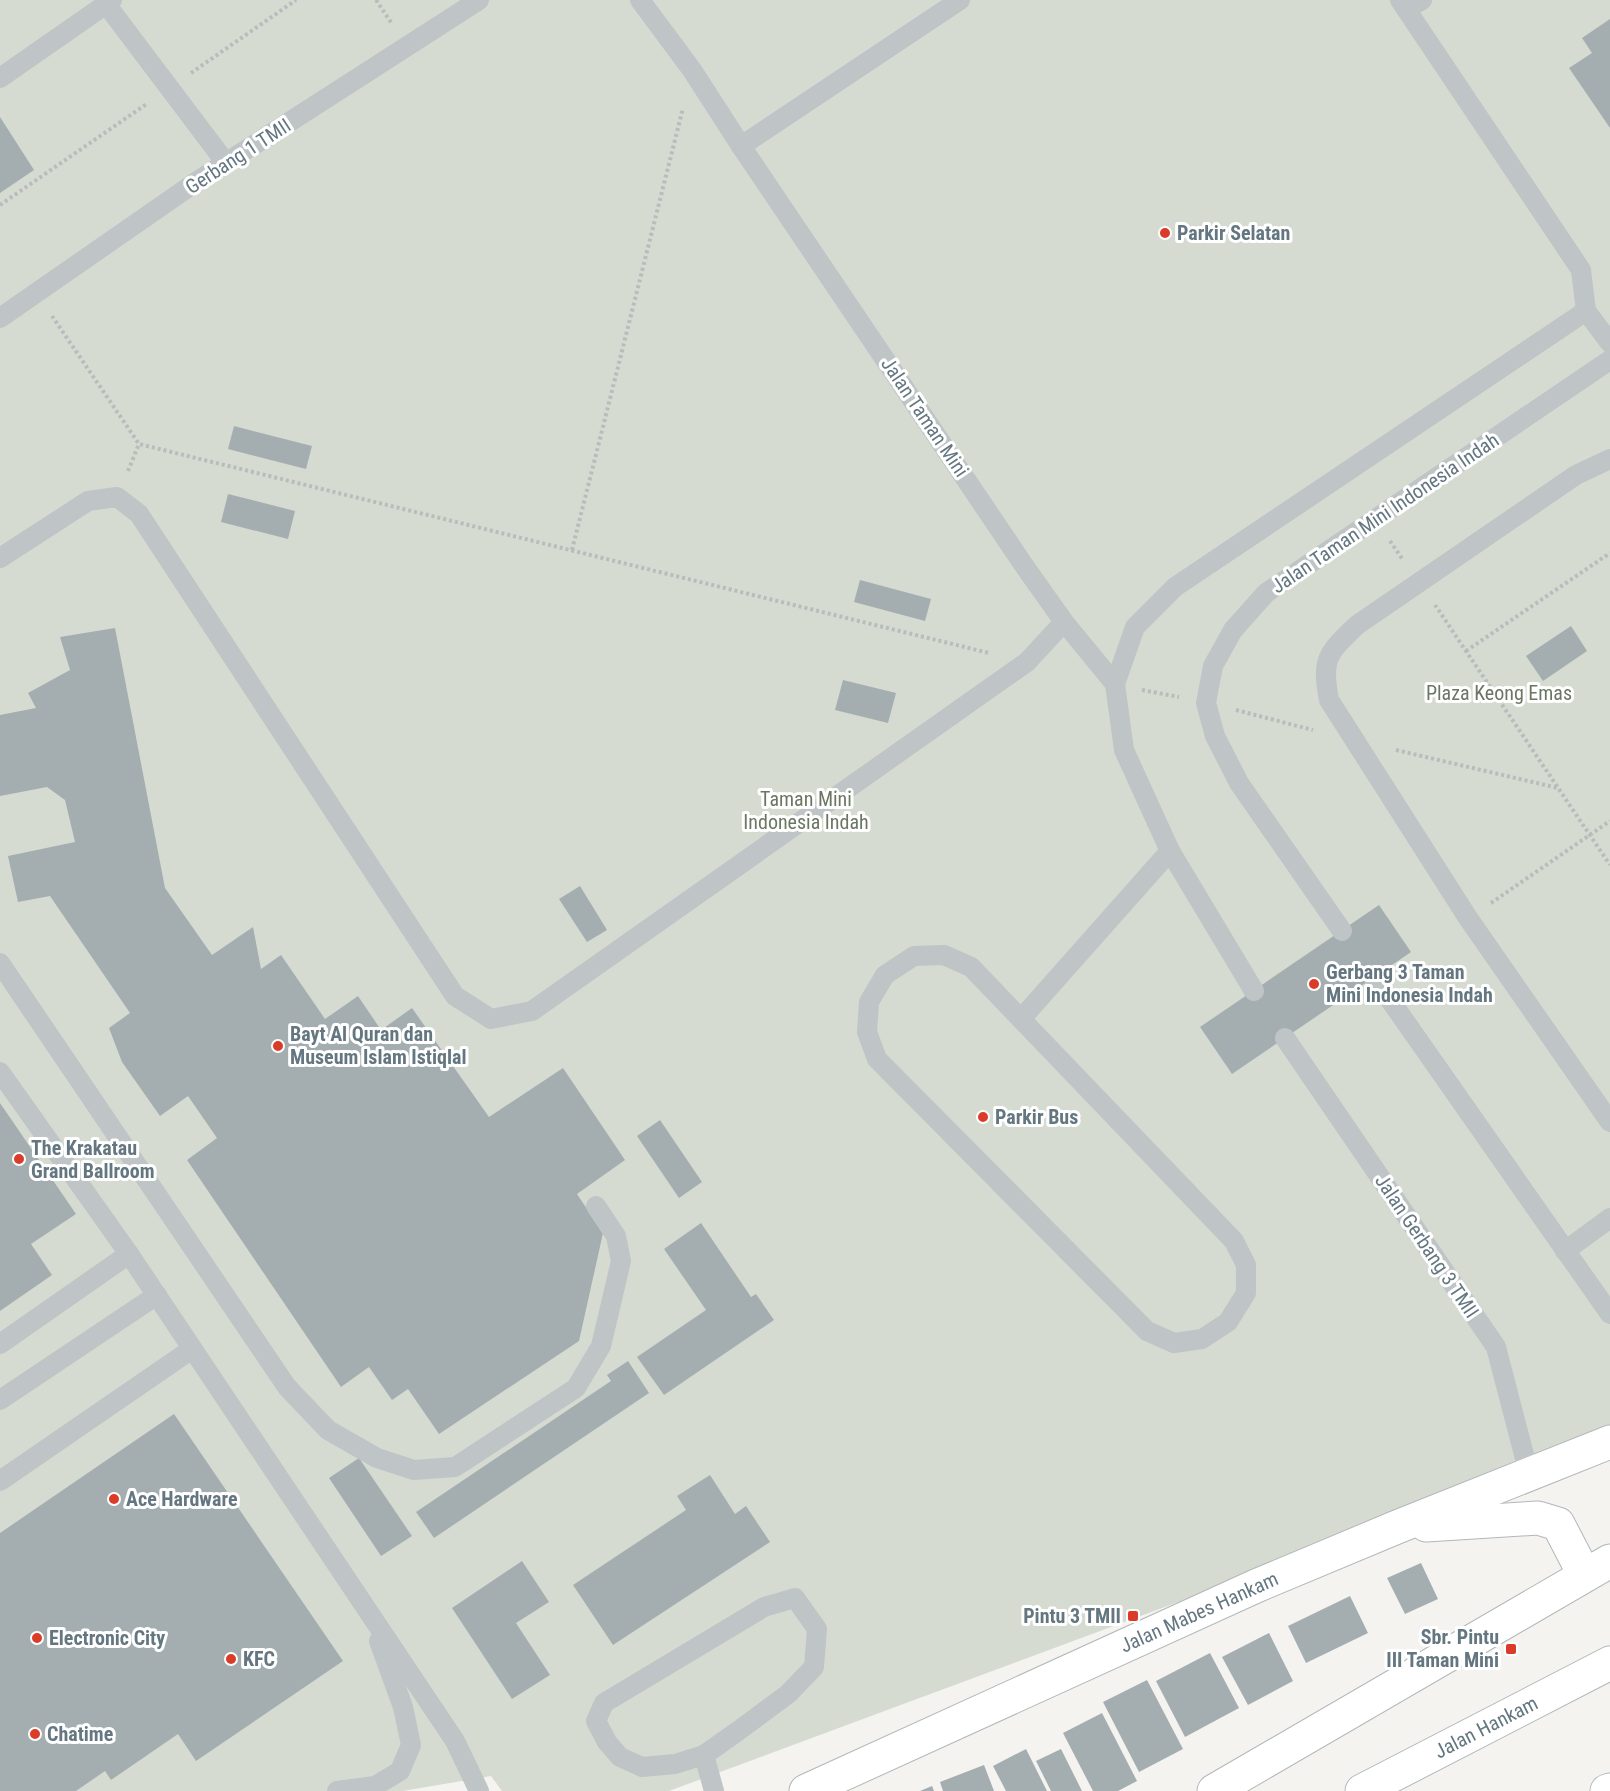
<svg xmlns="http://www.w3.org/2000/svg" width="1610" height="1791" viewBox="0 0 1610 1791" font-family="'Roboto Condensed',sans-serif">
<rect width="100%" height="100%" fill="#f4f3f0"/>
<path fill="#d6dbd1" d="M0 0H1610V1442L669 1791H502L491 1776 403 1791H0Z"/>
<g fill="#a4aeb1">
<path d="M1610 19V128L1569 68 1592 53 1582 38Z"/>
<path d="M0 117 34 170 0 193Z"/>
<path d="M234 426 312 446 306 469 228 449Z"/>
<path d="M228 494 295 511 288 539 221 522Z"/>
<path d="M860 580 931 599 925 621 854 602Z"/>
<path d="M1571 626 1587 651 1543 681 1526 656Z"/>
<path d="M115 628 165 888 212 955 253 927 261 969 281 955 325 1019 358 996 381 1030 412 1008 489 1117 563 1068 625 1160 577 1194 603 1233 579 1341 439 1434 408 1389 392 1400 369 1367 341 1387 187 1160 217 1138 188 1096 160 1116 122 1062 109 1028 130 1013 50 896 18 902 8 856 75 842 65 800 47 787 0 796V715L36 708 28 693 70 670 60 637Z"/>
<path d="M843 680 896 693 888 723 835 710Z"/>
<path d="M580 886 607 930 587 942 559 899Z"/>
<path d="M1379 905 1411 952 1232 1074 1200 1027Z"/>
<path d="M0 1103 76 1214 31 1244 52 1275 0 1311Z"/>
<path d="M660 1120 702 1182 679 1198 637 1136Z"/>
<path d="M701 1223 751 1297 756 1294 774 1320 664 1395 637 1357 706 1310 664 1249Z"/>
<path d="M628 1361 649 1393 434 1538 416 1512 611 1381 607 1375Z"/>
<path d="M174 1414 343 1661 196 1761 178 1734 111 1780 105 1771 76 1791H0V1533Z"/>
<path d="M359 1458 412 1536 381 1556 329 1478Z"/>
<path d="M710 1475 735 1514 746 1506 770 1542 613 1645 573 1585 686 1510 677 1496Z"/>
<path d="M522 1561 549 1602 516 1623 550 1675 512 1699 452 1608Z"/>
<path d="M1421 1563 1438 1599 1405 1614 1387 1578Z"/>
<path d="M1350 1596 1368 1633 1306 1663 1288 1626Z"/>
<path d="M1269 1633 1293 1681 1248 1705 1222 1657Z"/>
<path d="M1210 1653 1239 1708 1185 1737 1156 1681Z"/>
<path d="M1147 1680 1183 1749 1139 1772 1103 1702Z"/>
<path d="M1102 1713 1137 1781 1118 1791H1093L1063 1733Z"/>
<path d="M1026 1749 1047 1791H1006L993 1766Z"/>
<path d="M1061 1749 1082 1791H1051L1036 1761Z"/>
<path d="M984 1765 994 1791H943L940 1782Z"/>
<path d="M932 1786 934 1791H920Z"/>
</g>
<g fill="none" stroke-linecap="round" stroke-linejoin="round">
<defs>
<g id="primary">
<path d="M1426 1525 1538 1518 1558 1524 1584 1574"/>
<path d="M806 1791 1256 1586 1397 1527 1610 1442"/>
<path d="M1214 1791 1610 1561"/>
<path d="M1362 1791 1610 1663"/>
</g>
<path id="motorway" d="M1607 1791 1610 1790"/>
</defs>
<use href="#primary" stroke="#b2b7ba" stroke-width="35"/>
<use href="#motorway" stroke="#b2b6b8" stroke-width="35"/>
<g stroke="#b9bcbd" stroke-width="4" stroke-dasharray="3 3" stroke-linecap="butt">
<path d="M376 0 392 24"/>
<path d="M191 73 296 0"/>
<path d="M0 205 148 103"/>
<path d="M52 316 139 444 989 653"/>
<path d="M128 471 139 444"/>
<path d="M1390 541 1403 560"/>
<path d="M572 550 683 108"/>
<path d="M1435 605 1610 865"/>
<path d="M1466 651 1610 553"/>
<path d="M1142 690 1179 697"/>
<path d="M1236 710 1313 730"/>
<path d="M1396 750 1558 788"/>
<path d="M1491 903 1610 821"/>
</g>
<g stroke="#bfc4c6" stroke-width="20">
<path d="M640 0 692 70 741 146 1023 564 1064 622 1115 684"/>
<path d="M1400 0 1581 270 1586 311 1610 343"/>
<path d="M106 4 226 163"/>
<path d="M1406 9 1422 0"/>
<path d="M0 78 112 0"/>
<path d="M741 146 960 0"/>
<path d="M0 318 193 184 479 0"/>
<path d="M1610 459 1576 475 1357 625C1328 653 1321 658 1329 700L1468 918 1610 1122"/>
<path d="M0 558 88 501 117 497 139 514 455 996 491 1019 532 1011 1027 662 1064 622"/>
<path d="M1342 931 1239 783 1215 736 1206 703 1213 666 1233 630 1266 593 1610 360"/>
<path d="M944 955 971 967 1234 1241 1246 1265V1293L1228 1322 1202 1339 1174 1343 1147 1331 877 1059 867 1032 869 1002 885 975 914 956Z"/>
<path d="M0 963 287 1387 328 1430 377 1458 414 1470 455 1467 576 1388 601 1346 621 1261 616 1236 596 1206"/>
<path d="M1374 977 1610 1314"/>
<path d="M1254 991 1170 851 1124 750 1115 684 1135 627 1175 587 1586 311"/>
<path d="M1021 1019 1170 851"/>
<path d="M1285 1038 1496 1347 1529 1474"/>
<path d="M0 1072 129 1254 455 1741 479 1791"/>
<path d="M1565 1251 1610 1218"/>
<path d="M0 1344 129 1254"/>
<path d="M0 1400 157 1295"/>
<path d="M0 1481 192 1349"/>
<path d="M795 1598 817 1629 814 1667 788 1694 738 1731 704 1755 675 1764 642 1767 620 1757 607 1742 596 1721 604 1703 764 1607Z"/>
<path d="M704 1755 714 1791"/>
<path d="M337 1791 375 1786 400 1771 411 1745 403 1707 379 1641"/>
</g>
<use href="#primary" stroke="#fff" stroke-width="33"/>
<use href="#motorway" stroke="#fff" stroke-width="33"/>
</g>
<g fill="#db3c29" stroke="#fff" stroke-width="2">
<circle cx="1165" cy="233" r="6"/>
<circle cx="1314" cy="984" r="6"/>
<circle cx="278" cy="1046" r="6"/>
<circle cx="983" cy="1117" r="6"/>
<circle cx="19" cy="1159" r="6"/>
<circle cx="114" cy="1499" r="6"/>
<rect x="1127" y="1610" width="12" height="12" rx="3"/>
<circle cx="37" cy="1638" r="6"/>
<rect x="1505" y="1643" width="12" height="12" rx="3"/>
<circle cx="231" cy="1659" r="6"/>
<circle cx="35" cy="1734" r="6"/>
</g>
<g text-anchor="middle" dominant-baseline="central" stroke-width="6" stroke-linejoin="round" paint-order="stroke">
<g font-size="20" fill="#647780" stroke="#fff">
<text transform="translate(238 156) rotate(-33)">Gerbang 1 TMII</text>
<text transform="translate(925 417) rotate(56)">Jalan Taman Mini</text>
<text transform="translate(1385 513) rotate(-34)">Jalan Taman Mini Indonesia Indah</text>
<text transform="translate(1427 1246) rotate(56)">Jalan Gerbang 3 TMII</text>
<text transform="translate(1199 1612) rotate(-24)">Jalan Mabes Hankam</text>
<text transform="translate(1486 1727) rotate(-27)">Jalan Hankam</text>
</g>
<g font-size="20" font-weight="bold" fill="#647780" stroke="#fff" text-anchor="start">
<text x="1177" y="233">Parkir Selatan</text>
<text x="1326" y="972">Gerbang 3 Taman<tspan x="1326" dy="23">Mini Indonesia Indah</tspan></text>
<text x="290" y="1034">Bayt Al Quran dan<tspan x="290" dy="23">Museum Islam Istiqlal</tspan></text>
<text x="995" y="1117">Parkir Bus</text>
<text x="31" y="1148">The Krakatau<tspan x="31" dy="23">Grand Ballroom</tspan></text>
<text x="126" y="1499">Ace Hardware</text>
<text x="1121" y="1616" text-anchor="end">Pintu 3 TMII</text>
<text x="1499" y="1637" text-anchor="end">Sbr. Pintu<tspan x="1499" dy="23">III Taman Mini</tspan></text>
<text x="49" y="1638">Electronic City</text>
<text x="243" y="1659">KFC</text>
<text x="47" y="1734">Chatime</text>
</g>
<g font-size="20" fill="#697763" stroke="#fff">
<text x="1499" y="693">Plaza Keong Emas</text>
<text x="806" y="799">Taman Mini<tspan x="806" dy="23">Indonesia Indah</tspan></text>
</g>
</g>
</svg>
